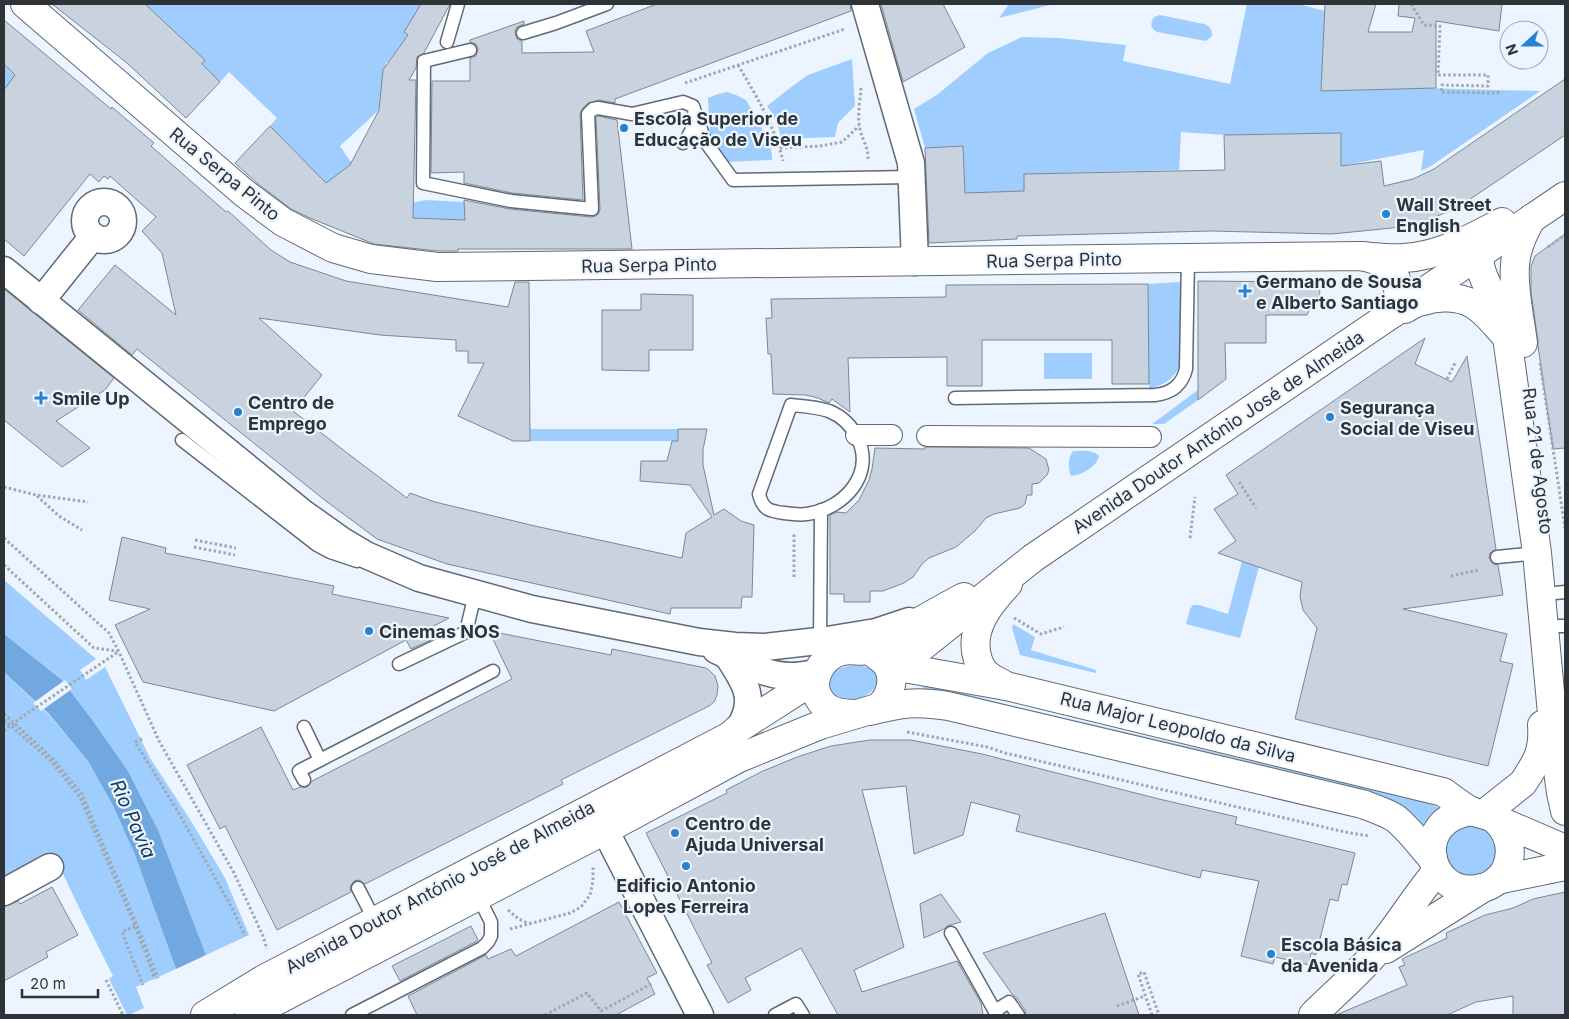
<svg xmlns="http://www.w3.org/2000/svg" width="1569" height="1019" viewBox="0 0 1569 1019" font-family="Inter,sans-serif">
<rect width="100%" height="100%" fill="#ecf5ff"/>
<g fill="#9fcdfd">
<path d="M145 4H421L404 32 408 35 388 62H386L388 98H380L379 110 340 146 350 161 370 160 395 206 427 200 464 202 465 220 419 218 417 254 386 249 394 210 323 186 310 167 270 126 277 118 229 72 220 82Z"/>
<path d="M1009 4H1054L999 18Z"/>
<path d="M1247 4H1299L1325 11 1321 91 1424 88 1540 91 1431 166 1421 171 1424 150 1341 166 1340 133 1224 135 1181 132 1179 170 1024 174V191L965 193 963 146 925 148 914 109 938 94 988 53 1022 37 1059 38 1126 45 1123 61 1230 84Z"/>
<path d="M1160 15 1204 24C1209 26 1213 30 1212 36L1206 41 1157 32C1150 28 1150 24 1154 17Z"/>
<path d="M852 59 855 106 838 123 835 137 781 139C779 126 775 117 767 106L790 88 808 75Z"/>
<path d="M4 64 15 76 4 90Z"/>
<path d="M727 92 736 95 746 100 771 145 772 160 727 162 710 142 708 98 718 94Z"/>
<path d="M1180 282 1181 363C1175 378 1165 385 1149 389L1148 284Z"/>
<rect x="1044" y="353" width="48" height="26"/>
<path d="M1198 390V400L1164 424H1152Z"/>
<rect x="530" y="429" width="148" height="12"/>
<path d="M1073 451C1082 451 1093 449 1099 456 1097 467 1081 475 1071 476 1068 469 1068 457 1073 451Z"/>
<path d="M1242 561 1259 567 1240 638 1186 624 1190 609 1193 605H1199L1228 614Z"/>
<path d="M4 580 96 659 80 670 86 680 105 667 150 758 191 821 225 878 249 935 206 955 158 830 128 771 93 721 62 680 4 634Z"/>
<path d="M1013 624 1035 637 1031 650 1096 670V673L1020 655 1012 628Z"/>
<path d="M857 665C897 669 871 707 841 699 828 696 824 681 834 672 840 667 849 666 857 665Z"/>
<path d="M4 672 50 716 88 761 114 805 135 855 176 969 136 987 144 1008 129 1015H127L109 979 113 976 82 914 56 859 53 860 49 852 4 876Z"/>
<path d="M924 683 1009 705 1394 794 1431 804 1441 809 1424 829 1391 800 1349 787 1117 733 920 696Z"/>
<circle cx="1471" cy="851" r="25"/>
</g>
<path fill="#71a8e0" d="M4 634 62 680 93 721 128 771 158 830 206 955 176 969 135 855 113 805 88 761 49 714 4 672Z"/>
<path fill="#ecf5ff" d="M65 680 72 689 41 711 33 703Z"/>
<g fill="#c8d3df" stroke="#7d8792">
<path d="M52 4H145L205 60 202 64 220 82 186 118 127 63Z"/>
<path d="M421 4H450L424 53 417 57 416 68 409 80H416L413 218 465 220 464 200 510 209 591 217 596 216 599 213 600 209 596 117 598 116 617 120 632 249H458V251H438L374 244 310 218 291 209 257 183 235 163 270 126 326 183 350 165 379 110 383 70 408 35 404 32Z"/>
<path d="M657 4H850L851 11 615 99V103L599 100 588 103 582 109 580 114 583 200 512 193 464 183V172L431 173 432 81H470V58L476 56 478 49 476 44 470 42V40L524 21V24L517 27 515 32 517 39 522 41V53L594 52 586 31Z"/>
<path d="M881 4H943L965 47 903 82Z"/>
<path d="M1325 4H1376L1368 32H1412L1415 18 1398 16 1399 4H1502L1499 31 1436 21V88L1321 91Z"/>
<path d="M4 20 111 109 112 107 154 143 151 146 226 212 228 211 271 250 290 262 346 281 508 307 515 282H529L530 441H513L458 416 484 363H468V351H456V340L380 335 259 318 322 375 293 411 355 459 407 498 410 493 435 502 535 526 682 558 686 533 712 517 690 485 640 481 641 461H667L672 441H678V429H707L703 450V465L714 515 724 509 741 521 754 525 752 597H742L741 608H671L670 614 447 564 377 539 322 498 137 349 132 355 78 310 115 265 176 315 162 253 142 231 156 217 110 176 108 179 104 176 99 182 90 174 24 256 4 239V90L15 75 4 64Z"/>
<path d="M1565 79V135L1469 200 1452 210 1430 219 1415 224 1392 228 1332 234 1211 231 1017 236V239L929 243 925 148 963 146 965 193 1024 191V174L1225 170 1224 135 1341 133V166L1381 161 1384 186 1413 179 1434 169Z"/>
<path d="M1565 234V448L1553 449 1538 346V341L1531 292V266L1535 256Z"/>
<path d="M1198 281 1312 282 1317 287 1320 292 1319 297 1313 303 1307 315H1266V343H1225L1226 379 1198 400Z"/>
<path d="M1148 284 1149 384H1112V340H982V386H947V357L848 358 850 412 832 399 829 403 818 398 806 395 773 394 771 354H768L766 318H772L771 299 946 297V285Z"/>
<path d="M4 289 114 378 105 390 56 421 90 448 62 467 4 420Z"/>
<path d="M641 294 693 295V350H649V371L602 370V310H641Z"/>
<path d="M1425 338 1415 364 1452 382 1467 356 1496 549 1490 553 1489 558 1493 564 1498 565 1503 595 1403 609 1507 634 1500 661 1513 664 1488 766 1295 719 1317 628 1303 610 1300 596 1302 582 1218 553 1236 541 1214 509 1238 494 1226 475Z"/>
<path d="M925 447 1029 448 1046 459 1049 470 1047 475 1039 483 1032 484V495H1027L1025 504 1020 508 994 514 986 518 975 531 956 547 929 558 922 564 913 577 904 583 883 591H870V602H844V594H830V515L837 512 846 513 859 500 869 480 872 469 875 448 925 449Z"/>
<path d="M122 537 166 548 165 553 334 586 332 594 449 618 430 628 435 638 411 649 406 640 274 711 143 682 115 625 150 609 109 600Z"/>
<path d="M489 631 611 655 612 649 706 668 709 670 715 676 718 686 717 695 714 702 709 706 561 780 563 784 365 884 359 880 354 881 350 887 351 892 277 930 225 826 220 829 187 765 261 727 293 790 300 787H307L312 781 512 679Z"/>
<path d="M870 740H911L982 754 1159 799 1237 817 1235 824 1355 853 1347 885 1342 884 1338 901 1330 899 1316 955 1311 953 1309 965 1275 957 1273 964 1241 956 1259 881 1202 870 1200 878 1016 831 1020 815 971 802 963 835 914 854 906 786 862 790 904 947 854 970 862 992 957 961 981 1003 983 1015H838L801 948 745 978 751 990 728 1003 707 965 712 963 646 833 727 793 726 790 763 771 797 757 831 746Z"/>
<path d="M52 887 78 935 46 952 48 957 4 981V907L18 901 20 904Z"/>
<path d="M1565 892V1015H1513V996L1476 1002 1447 1015H1336L1407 985 1399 967 1405 965 1402 959 1447 938 1446 933 1485 915 1513 908 1533 899Z"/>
<path d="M941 894 961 922 947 926 944 929 924 938 920 904Z"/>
<path d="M619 902 657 973 647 978 655 994 616 1015H417L408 996 486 955 488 959 511 949 516 956Z"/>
<path d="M1105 913 1139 1015H1026L1025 1010 1016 997 1012 994 983 953Z"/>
<path d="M471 926 478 940 477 941 400 981 392 966Z"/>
</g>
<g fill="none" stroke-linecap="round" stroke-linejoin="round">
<defs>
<g id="service">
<path d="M523 33 556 23 607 4"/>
<path d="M447 42 458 4"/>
<path d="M470 50 424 61 423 183 511 201 592 209 588 114 593 109 598 108 632 114 683 102 693 106 705 141 733 180 911 177"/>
<path d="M683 143C691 135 694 125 694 114"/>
<path d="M955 398 1155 395C1172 393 1182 385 1186 369L1188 258"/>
<path d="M791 405C803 406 817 407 829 411 841 416 851 425 857 437 876 474 844 509 807 514 800 515 791 514 784 513 769 511 763 510 759 494Z"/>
<path d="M182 440 317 545 330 552 357 561"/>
<path d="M1497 557 1537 553"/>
<path d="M1555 593 1565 592"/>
<path d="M1559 626H1565"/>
<path d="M820 641 821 510"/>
<path d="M399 664 466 632 475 594"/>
<path d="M304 727 320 760 493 671"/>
<path d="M304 780 299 771 320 760"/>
<path d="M358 888 375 921"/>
<path d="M951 933 997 1015"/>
<path d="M995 1011 1009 1002 1018 1015"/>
<path d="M352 1015 482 948 488 942 491 936V922L484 908V892"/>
<path d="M775 1015 796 1004 803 1015"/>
</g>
<g id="pedestrian">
<path d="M856 435H892"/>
<path d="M927 436 1151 437"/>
</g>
<g id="minor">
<path d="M865 4 911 163 915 262"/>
<circle cx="104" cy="221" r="19"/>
<path d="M4 270 303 513 344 542 366 555 419 578 532 609 699 642 735 646 765 647 827 640 876 632 909 621"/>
<path d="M41 301 93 236"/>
<path d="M716 650C739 661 766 677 793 676 801 676 809 674 816 673"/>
<path d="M727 655C744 681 758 699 739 728"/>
<path d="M605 830 700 1015"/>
<path d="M4 892 50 867"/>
</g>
<g id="tertiary">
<path d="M25 4 244 193 283 222 333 248 371 259 437 267 1361 256C1375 257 1390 259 1404 258 1440 256 1472 238 1502 222"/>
<path d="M1490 236C1466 262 1490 286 1500 311 1503 319 1505 329 1507 337L1537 553 1556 756 1561 793 1565 811"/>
<path d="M1365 257C1373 259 1381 261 1387 266 1401 279 1401 300 1392 314"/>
<path d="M1405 309C1410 306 1416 302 1423 301 1437 296 1459 296 1473 304 1485 311 1495 324 1504 334"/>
<path d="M1523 343C1520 318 1513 290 1515 265 1516 249 1523 233 1532 218"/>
<path d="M880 658 895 666 904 668 1006 686 1443 792C1452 798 1461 806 1471 811 1478 814 1486 814 1493 818 1509 830 1514 851 1506 869 1500 881 1489 888 1476 889 1427 896 1410 819 1472 811"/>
<path d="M1006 686C1000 682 994 680 989 676 983 672 980 666 978 660 968 630 989 604 1008 584"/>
<path d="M870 711C902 703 915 701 948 706L1362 804C1373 808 1385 812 1395 818 1409 829 1421 846 1433 859"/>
<path d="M1484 814 1523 783C1537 762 1544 751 1542 725"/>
<path d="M1493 818 1565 849"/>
<path d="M1497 880 1565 866"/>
<path d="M1386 949 1483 888"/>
<path d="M1313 1015C1332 996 1353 978 1371 958 1396 930 1413 899 1437 871"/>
</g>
<g id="primary">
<path d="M892 678 904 661 1033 558 1565 196"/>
<path d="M856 714C845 714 832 713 824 705 805 686 819 657 842 651 851 649 861 652 869 650 878 647 888 639 896 635 919 622 941 609 964 597"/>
<path d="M205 1015 264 979 730 736 739 728 814 680"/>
<path d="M249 1015 605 830 739 758 820 725 877 708C890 699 896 679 887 665 883 659 875 654 869 650"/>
</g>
</defs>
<use href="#service" stroke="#606a74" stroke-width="15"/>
<use href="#pedestrian" stroke="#606a74" stroke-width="22"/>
<use href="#minor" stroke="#606a74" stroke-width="29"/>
<use href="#tertiary" stroke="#606a74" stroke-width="30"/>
<use href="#primary" stroke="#606a74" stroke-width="30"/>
<g stroke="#9fa7af" stroke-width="3" stroke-dasharray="2.5 2.5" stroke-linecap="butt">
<path d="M1411 4 1424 25 1440 26 1438 75H1488V86L1442 85 1441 92 1498 93V90"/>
<path d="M738 65C756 95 775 127 783 161"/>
<path d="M685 83 845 29"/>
<path d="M861 88C860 101 857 116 860 129 862 140 869 148 868 160"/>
<path d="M780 148 820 146 842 142 859 126"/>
<path d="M1548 247 1565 235"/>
<path d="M1540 363 1565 528"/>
<path d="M1447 379 1456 361"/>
<path d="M1239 482 1256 508"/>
<path d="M4 487 36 495 88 502"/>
<path d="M37 496 59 516 82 530"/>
<path d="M4 538 109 633 119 652 159 741 234 873 263 936 267 949"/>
<path d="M1190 538 1195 497"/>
<path d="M195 540 236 548"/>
<path d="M194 547 235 555"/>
<path d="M4 565 94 648 118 651"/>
<path d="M1451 576 1479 570"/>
<path d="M794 577V532"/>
<path d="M1014 618 1041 634 1064 627"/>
<path d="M4 714 52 758 82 794 141 935 158 978"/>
<path d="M4 720 50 760 80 797 135 926 155 979"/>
<path d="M4 731 22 717 118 652"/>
<path d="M907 732 987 747 1005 753 1345 832 1369 836"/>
<path d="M142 739 135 742 177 810 232 908 245 936"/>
<path d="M508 910C515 916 521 922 530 923"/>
<path d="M135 926 122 932 143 985"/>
<path d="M510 929 570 913 581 907 590 895 593 881V866"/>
<path d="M106 980 123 1015"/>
<path d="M1117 1006 1145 996"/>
<path d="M545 1015 587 993 601 1011 653 983"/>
<path d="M1152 1015 1138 974 1144 972 1159 1015"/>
</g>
<use href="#service" stroke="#fff" stroke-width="12"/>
<use href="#pedestrian" stroke="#fff" stroke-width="20"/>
<use href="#minor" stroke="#fff" stroke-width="26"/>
<use href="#tertiary" stroke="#fff" stroke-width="28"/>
<use href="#primary" stroke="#fff" stroke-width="28"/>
</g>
<g fill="#2781ce" stroke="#ecf5ff" stroke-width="2">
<circle cx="624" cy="128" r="5"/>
<circle cx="1386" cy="214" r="5"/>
<path d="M1242.5 283.5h5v5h5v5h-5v5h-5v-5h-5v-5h5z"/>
<path d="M38.5 390.5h5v5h5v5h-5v5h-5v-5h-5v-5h5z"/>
<circle cx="238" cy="412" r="5"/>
<circle cx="1330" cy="417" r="5"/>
<circle cx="369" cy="631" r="5"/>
<circle cx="675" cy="833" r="5"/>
<circle cx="686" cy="866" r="5"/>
<circle cx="1271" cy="954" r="5"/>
</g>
<g text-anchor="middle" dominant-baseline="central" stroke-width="4.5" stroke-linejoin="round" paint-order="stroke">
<g font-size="18" font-weight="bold" fill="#2e3338" stroke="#ecf5ff" text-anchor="start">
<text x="634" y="118">Escola Superior de<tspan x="634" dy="21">Educação de Viseu</tspan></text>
<text x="1396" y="204">Wall Street<tspan x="1396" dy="21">English</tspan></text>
<text x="1256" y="281">Germano de Sousa<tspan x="1256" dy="21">e Alberto Santiago</tspan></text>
<text x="52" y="398">Smile Up</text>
<text x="248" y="402">Centro de<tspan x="248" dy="21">Emprego</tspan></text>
<text x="1340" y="407">Segurança<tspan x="1340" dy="21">Social de Viseu</tspan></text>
<text x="379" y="631">Cinemas NOS</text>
<text x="685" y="823">Centro de<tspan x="685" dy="21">Ajuda Universal</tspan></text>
<text x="686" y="885" text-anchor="middle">Edificio Antonio<tspan x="686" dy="21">Lopes Ferreira</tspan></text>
<text x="1281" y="944">Escola Básica<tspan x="1281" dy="21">da Avenida</tspan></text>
</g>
<g font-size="18" fill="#2e3338" stroke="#ecf5ff">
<text transform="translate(225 174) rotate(39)">Rua Serpa Pinto</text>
<text transform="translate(1054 260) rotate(-1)">Rua Serpa Pinto</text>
<text transform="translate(649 265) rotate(-1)">Rua Serpa Pinto</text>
<text transform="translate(1218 432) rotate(-34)">Avenida Doutor António José de Almeida</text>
<text transform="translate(1538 461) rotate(83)">Rua 21 de Agosto</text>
<text transform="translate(1178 727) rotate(14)">Rua Major Leopoldo da Silva</text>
<text transform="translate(440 887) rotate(-28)">Avenida Doutor António José de Almeida</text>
</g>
<g font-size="19" font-style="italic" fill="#0f385c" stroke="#ecf5ff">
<text transform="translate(133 819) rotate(66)">Rio Pavia</text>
</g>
</g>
<rect width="1569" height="1019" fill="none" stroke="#2e3338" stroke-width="10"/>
<g transform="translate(1524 45) rotate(249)"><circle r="24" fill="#ecf5ff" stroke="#a0a7af"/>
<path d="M0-4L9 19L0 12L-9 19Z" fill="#2781ce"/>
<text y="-8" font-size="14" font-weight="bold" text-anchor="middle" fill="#2e3338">N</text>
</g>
<path d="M22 989v8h76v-8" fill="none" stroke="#2e3338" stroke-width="2.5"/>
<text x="30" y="989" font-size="15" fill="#2e3338" stroke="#ecf5ff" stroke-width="4" paint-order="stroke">20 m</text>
</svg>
